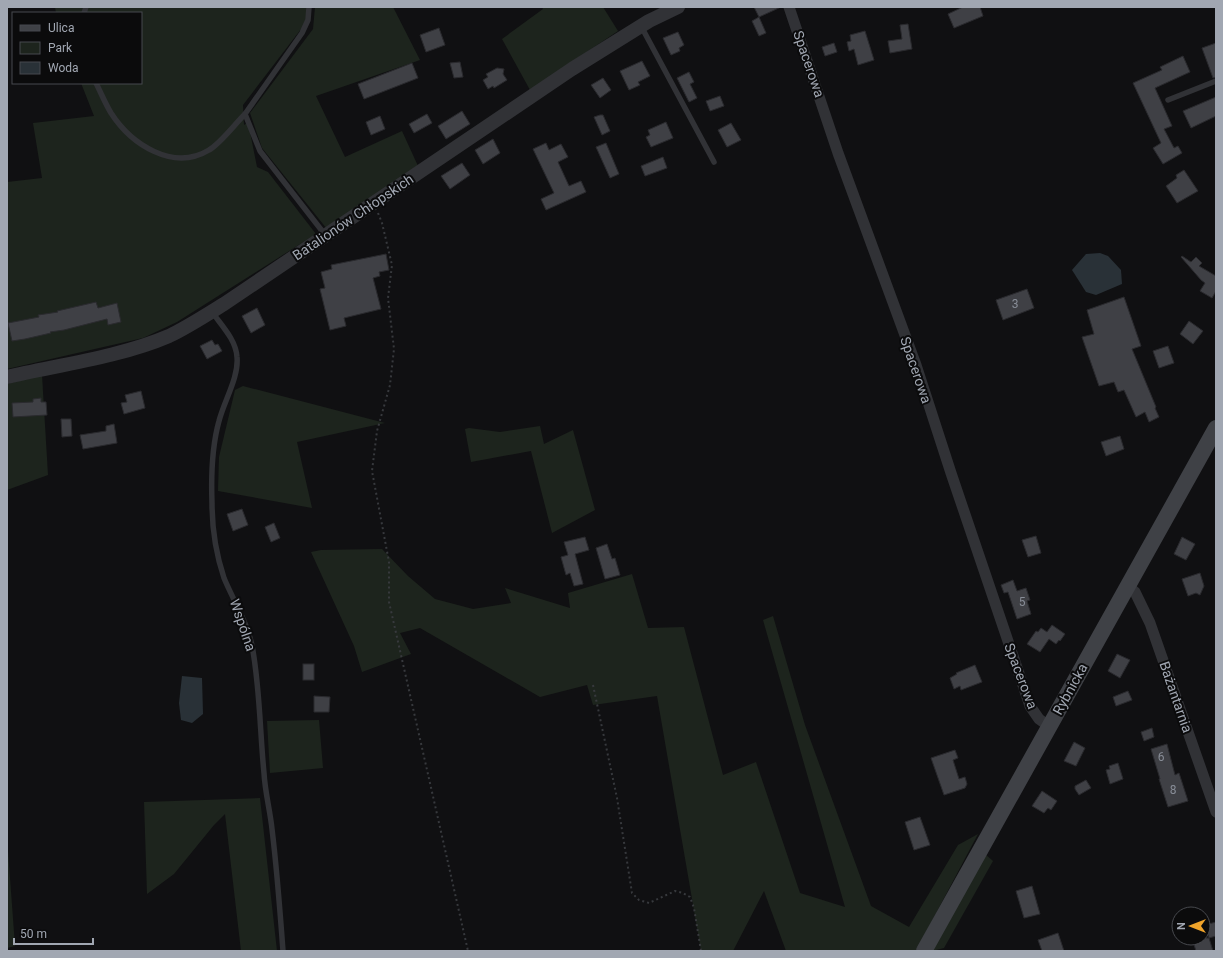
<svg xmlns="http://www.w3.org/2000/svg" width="1223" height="958" viewBox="0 0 1223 958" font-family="Roboto,sans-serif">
<rect width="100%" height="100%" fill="#101012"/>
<g fill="#1d241d">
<path d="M55 7H306L308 20 243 105 244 125 248 122 257 167 268 172 316 234 177 322 143 338 7 369V182L42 178 33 123 94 116 81 83H141V13H56Z"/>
<path d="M315 7H393L420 60 316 96 345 157 402 131 418 166 327 229 262 148 250 113 313 29Z"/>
<path d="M542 7H603L618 31 530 90 502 39 543 9Z"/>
<path d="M42 375 48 475 7 490V384Z"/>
<path d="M243 386 385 423 297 442 312 508 218 491 219 457 235 390Z"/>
<path d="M540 426 544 444 573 430 595 510 552 533 531 451 471 462 465 429 469 428 500 432Z"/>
<path d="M382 549 408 576 435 599 473 609 511 603 505 588 570 608 568 593 632 574 648 628 684 627 723 775 756 762 800 893 845 907 763 620 773 616 805 725 871 906 909 927 958 845 978 834 916 951H786L764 891 733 951H701L657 696 593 705 587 685 540 697 420 628 400 633 411 654 362 672 354 646 311 552 321 550Z"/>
<path d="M319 720 323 768 270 773 267 721Z"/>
<path d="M260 798 277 951H241L225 814 214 825 174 874 147 894 144 802Z"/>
<path d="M7 837 15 946 7 948Z"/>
<path d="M985 854 993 861 944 948 932 951Z"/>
</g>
<g fill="#293137">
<path d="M1100 253 1108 256 1121 270 1122 284 1096 295 1086 292 1072 270 1086 254Z"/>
<path d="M182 676 202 678 203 714 192 723 181 720 179 703Z"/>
</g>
<g fill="#3f4045" stroke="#2a2a2e">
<path d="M754 7H781L759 17Z"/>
<path d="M963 7H980L983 16 954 28 948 14Z"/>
<path d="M759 17 766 33 759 36 752 21Z"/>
<path d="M908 24 912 49 890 53 888 41 902 39 900 25Z"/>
<path d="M439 28 445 45 426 52 420 35Z"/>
<path d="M865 31 874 60 858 65 854 49 849 51 847 42 851 41 850 35Z"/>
<path d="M678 32 684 45 679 48 680 51 671 55 663 38Z"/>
<path d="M834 43 837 52 825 56 822 47Z"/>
<path d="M1216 43V77L1213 78 1202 48Z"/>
<path d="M1183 56 1190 72 1155 88 1172 126 1164 129 1174 148 1178 146 1182 153 1163 164 1153 148 1161 143 1133 83 1162 70 1160 67Z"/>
<path d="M642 61 650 76 638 82 640 85 629 90 620 71Z"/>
<path d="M460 62 463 77 454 78 450 63Z"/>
<path d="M412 63 418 78 364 99 358 84Z"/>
<path d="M497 68 504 69 503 74 507 80 494 88 493 86 488 89 483 80 488 77 486 74Z"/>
<path d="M689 72 694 82 690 84 697 98 689 102 677 78Z"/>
<path d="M603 78 611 90 600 98 591 85Z"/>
<path d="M720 96 724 106 710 111 706 101Z"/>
<path d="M1216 97V116L1191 128 1183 111Z"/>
<path d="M462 111 470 124 446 139 438 126Z"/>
<path d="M427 114 432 123 414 133 409 124Z"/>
<path d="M600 115H603L610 131 602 135 594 117Z"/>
<path d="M380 116 385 129 371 135 366 122Z"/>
<path d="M666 122 673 138 651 147 646 137 650 135 648 130Z"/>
<path d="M731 123 741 140 727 147 718 130Z"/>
<path d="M493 139 500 153 483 164 475 150Z"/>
<path d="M546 143 549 150 561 144 568 157 558 162 569 186 581 181 586 192 546 210 541 199 554 193 533 149Z"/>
<path d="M606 143 619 174 610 178 596 147Z"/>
<path d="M663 157 667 168 645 176 641 166Z"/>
<path d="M462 163 470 175 450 189 441 176Z"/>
<path d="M1184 170 1198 191 1177 203 1166 186 1177 178 1176 175Z"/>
<path d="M386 254 389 270 379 272 380 276 373 278 381 309 344 318 346 326 330 330 320 289 325 288 321 272 332 269 331 265Z"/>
<path d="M1182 256 1191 262 1196 257 1202 263 1199 266 1216 276V291L1212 298 1200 291 1205 283 1201 280 1188 265 1181 257Z"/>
<path d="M1027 289 1034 308 1003 320 996 300Z"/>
<path d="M1124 297 1141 346 1132 349 1156 407 1155 408 1159 417 1149 422 1145 412 1136 417 1124 390 1118 392 1114 382 1099 386 1082 337 1094 334 1087 310Z"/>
<path d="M96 302 98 308 117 303 121 322 108 325 107 319 64 330 50 332 51 333 25 339 12 341 8 323 39 317 38 315 45 314 58 312 57 311Z"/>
<path d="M257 308 265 325 251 333 242 316Z"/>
<path d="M1189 321 1203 331 1193 344 1180 334Z"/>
<path d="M212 340 215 345 218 344 222 351 207 359 200 346Z"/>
<path d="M1168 346 1174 363 1159 368 1153 351Z"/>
<path d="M141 391 145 408 124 414 121 403 127 402 125 395Z"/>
<path d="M41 398V402H46L47 415 13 417 12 403 33 402V399Z"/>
<path d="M61 419H71L72 436 62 437Z"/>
<path d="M114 424 117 443 83 449 80 435 106 431V426Z"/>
<path d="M1120 436 1124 449 1106 456 1101 442Z"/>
<path d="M242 509 248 525 233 531 227 514Z"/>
<path d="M274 523 280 538 271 542 265 527Z"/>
<path d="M1036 536 1041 553 1028 557 1022 540Z"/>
<path d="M585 537 589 550 575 554 583 584 574 586 570 573 566 575 561 557 568 555 564 542Z"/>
<path d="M1182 537 1195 544 1186 560 1174 554Z"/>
<path d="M607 544 612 559 615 558 620 575 605 579 596 548Z"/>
<path d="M1200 573 1204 586 1200 595 1196 593 1188 596 1182 579Z"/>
<path d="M1013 580 1017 591 1026 588 1030 600 1027 601 1031 614 1017 619 1008 592 1004 593 1001 585Z"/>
<path d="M1052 625 1065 634 1060 641 1059 640 1056 644 1049 639 1040 652 1027 644 1036 631 1038 632 1041 628 1047 632Z"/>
<path d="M1117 654 1130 660 1120 678 1108 671Z"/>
<rect x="303" y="664" width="11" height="16"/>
<path d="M975 665 982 682 961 690 960 686 954 689 950 678 957 674 956 673Z"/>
<path d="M1128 691 1132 700 1116 706 1113 697Z"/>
<path d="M314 696 330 697 329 712H314Z"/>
<path d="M1152 728 1154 737 1144 741 1141 732Z"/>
<path d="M1074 742 1085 748 1076 766 1064 761Z"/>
<path d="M1167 744 1175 775 1179 773 1188 801 1168 807 1159 779H1160L1151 749Z"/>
<path d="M955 750 958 758 953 760 959 779 965 777 967 784 965 788 944 795 931 758Z"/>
<path d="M1118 763 1123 779 1110 784 1106 770 1110 769 1109 766Z"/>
<path d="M1086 780 1091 788 1079 795 1075 789V786Z"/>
<path d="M1042 791 1057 801 1051 810 1048 808 1044 813 1032 806Z"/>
<path d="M920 817 930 845 914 850 905 822Z"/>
<path d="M1032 886 1040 914 1024 918 1016 891Z"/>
<path d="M1216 922V936L1209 938 1205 925Z"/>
<path d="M1058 933 1064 951H1042L1038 940Z"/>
<path d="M1192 938H1209L1213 951H1196Z"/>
</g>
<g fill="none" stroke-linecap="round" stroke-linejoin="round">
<g stroke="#37393d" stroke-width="2" stroke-dasharray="2 3" stroke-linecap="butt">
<path d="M378 213 382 223 392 265 388 298 394 349 390 385 377 431 372 471 389 562V602L468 951"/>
<path d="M593 685 617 798 632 893 639 900 649 903 675 891 683 893 690 897 694 908 701 951"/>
</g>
<g stroke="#313236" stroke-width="5.5">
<path d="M309 7 308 20 302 33 245 114 260 151 326 236"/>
<path d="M84 13 86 7"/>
<path d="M641 26 714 162"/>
<path d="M96 83C101 93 105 103 111 113 131 144 173 172 209 150 220 144 235 124 245 114"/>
<path d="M1168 100 1216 81"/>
<path d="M212 312C222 326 236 340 237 357 239 377 224 401 219 421 212 446 211 476 212 503 212 528 216 554 224 578 234 602 249 625 253 651 260 692 260 733 264 773 265 792 270 810 272 829 277 870 280 910 283 951"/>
</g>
<g stroke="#313236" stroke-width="11">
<path d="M789 7 838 153 916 365 951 473 1030 706 1039 719 1050 727"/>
<path d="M1129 587 1135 592 1150 623 1216 812"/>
</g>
<path stroke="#313236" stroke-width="14" d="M7 377C59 365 120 357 169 336 188 327 206 315 224 304L572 69 649 21 678 7"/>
<path stroke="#3f4146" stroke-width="16" d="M924 951C1022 777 1120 603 1216 428"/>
</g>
<g text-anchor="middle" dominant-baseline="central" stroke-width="4" stroke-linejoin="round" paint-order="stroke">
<g font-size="12" fill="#888d97">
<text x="1015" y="304">3</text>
<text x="1022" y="602">5</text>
<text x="1161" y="757">6</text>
<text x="1173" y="790">8</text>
</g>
<g font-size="14" fill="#a1a7b2" stroke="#0b0b0c">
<text transform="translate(809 64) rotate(71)">Spacerowa</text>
<text transform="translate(353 217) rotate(-34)">Batalionów Chłopskich</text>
<text transform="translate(916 370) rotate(71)">Spacerowa</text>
<text transform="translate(243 625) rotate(71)">Wspólna</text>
<text transform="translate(1021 676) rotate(69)">Spacerowa</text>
<text transform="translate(1070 689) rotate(-61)">Rybnicka</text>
<text transform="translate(1176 697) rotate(71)">Bażantarnia</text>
</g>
</g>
<rect width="1223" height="958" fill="none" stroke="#a1a7b2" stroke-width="16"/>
<rect x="12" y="12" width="130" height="72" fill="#0b0b0c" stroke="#47494e"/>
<rect x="20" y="25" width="20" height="6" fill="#3f4146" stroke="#47494e"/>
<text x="48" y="32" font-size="12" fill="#a1a7b2">Ulica</text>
<rect x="20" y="42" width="20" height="12" fill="#1d241d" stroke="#47494e"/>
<text x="48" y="52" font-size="12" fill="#a1a7b2">Park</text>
<rect x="20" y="62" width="20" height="12" fill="#293137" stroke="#47494e"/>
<text x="48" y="72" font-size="12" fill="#a1a7b2">Woda</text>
<g transform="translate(1191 926) rotate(270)"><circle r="19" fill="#0b0b0c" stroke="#47494e"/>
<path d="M0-3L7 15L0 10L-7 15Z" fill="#efa42b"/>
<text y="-6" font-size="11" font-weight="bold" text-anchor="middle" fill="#a1a7b2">N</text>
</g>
<path d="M14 938v6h79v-6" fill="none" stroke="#a1a7b2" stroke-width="2"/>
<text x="20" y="938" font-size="12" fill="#a1a7b2" stroke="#0b0b0c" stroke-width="3" paint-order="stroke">50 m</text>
</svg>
